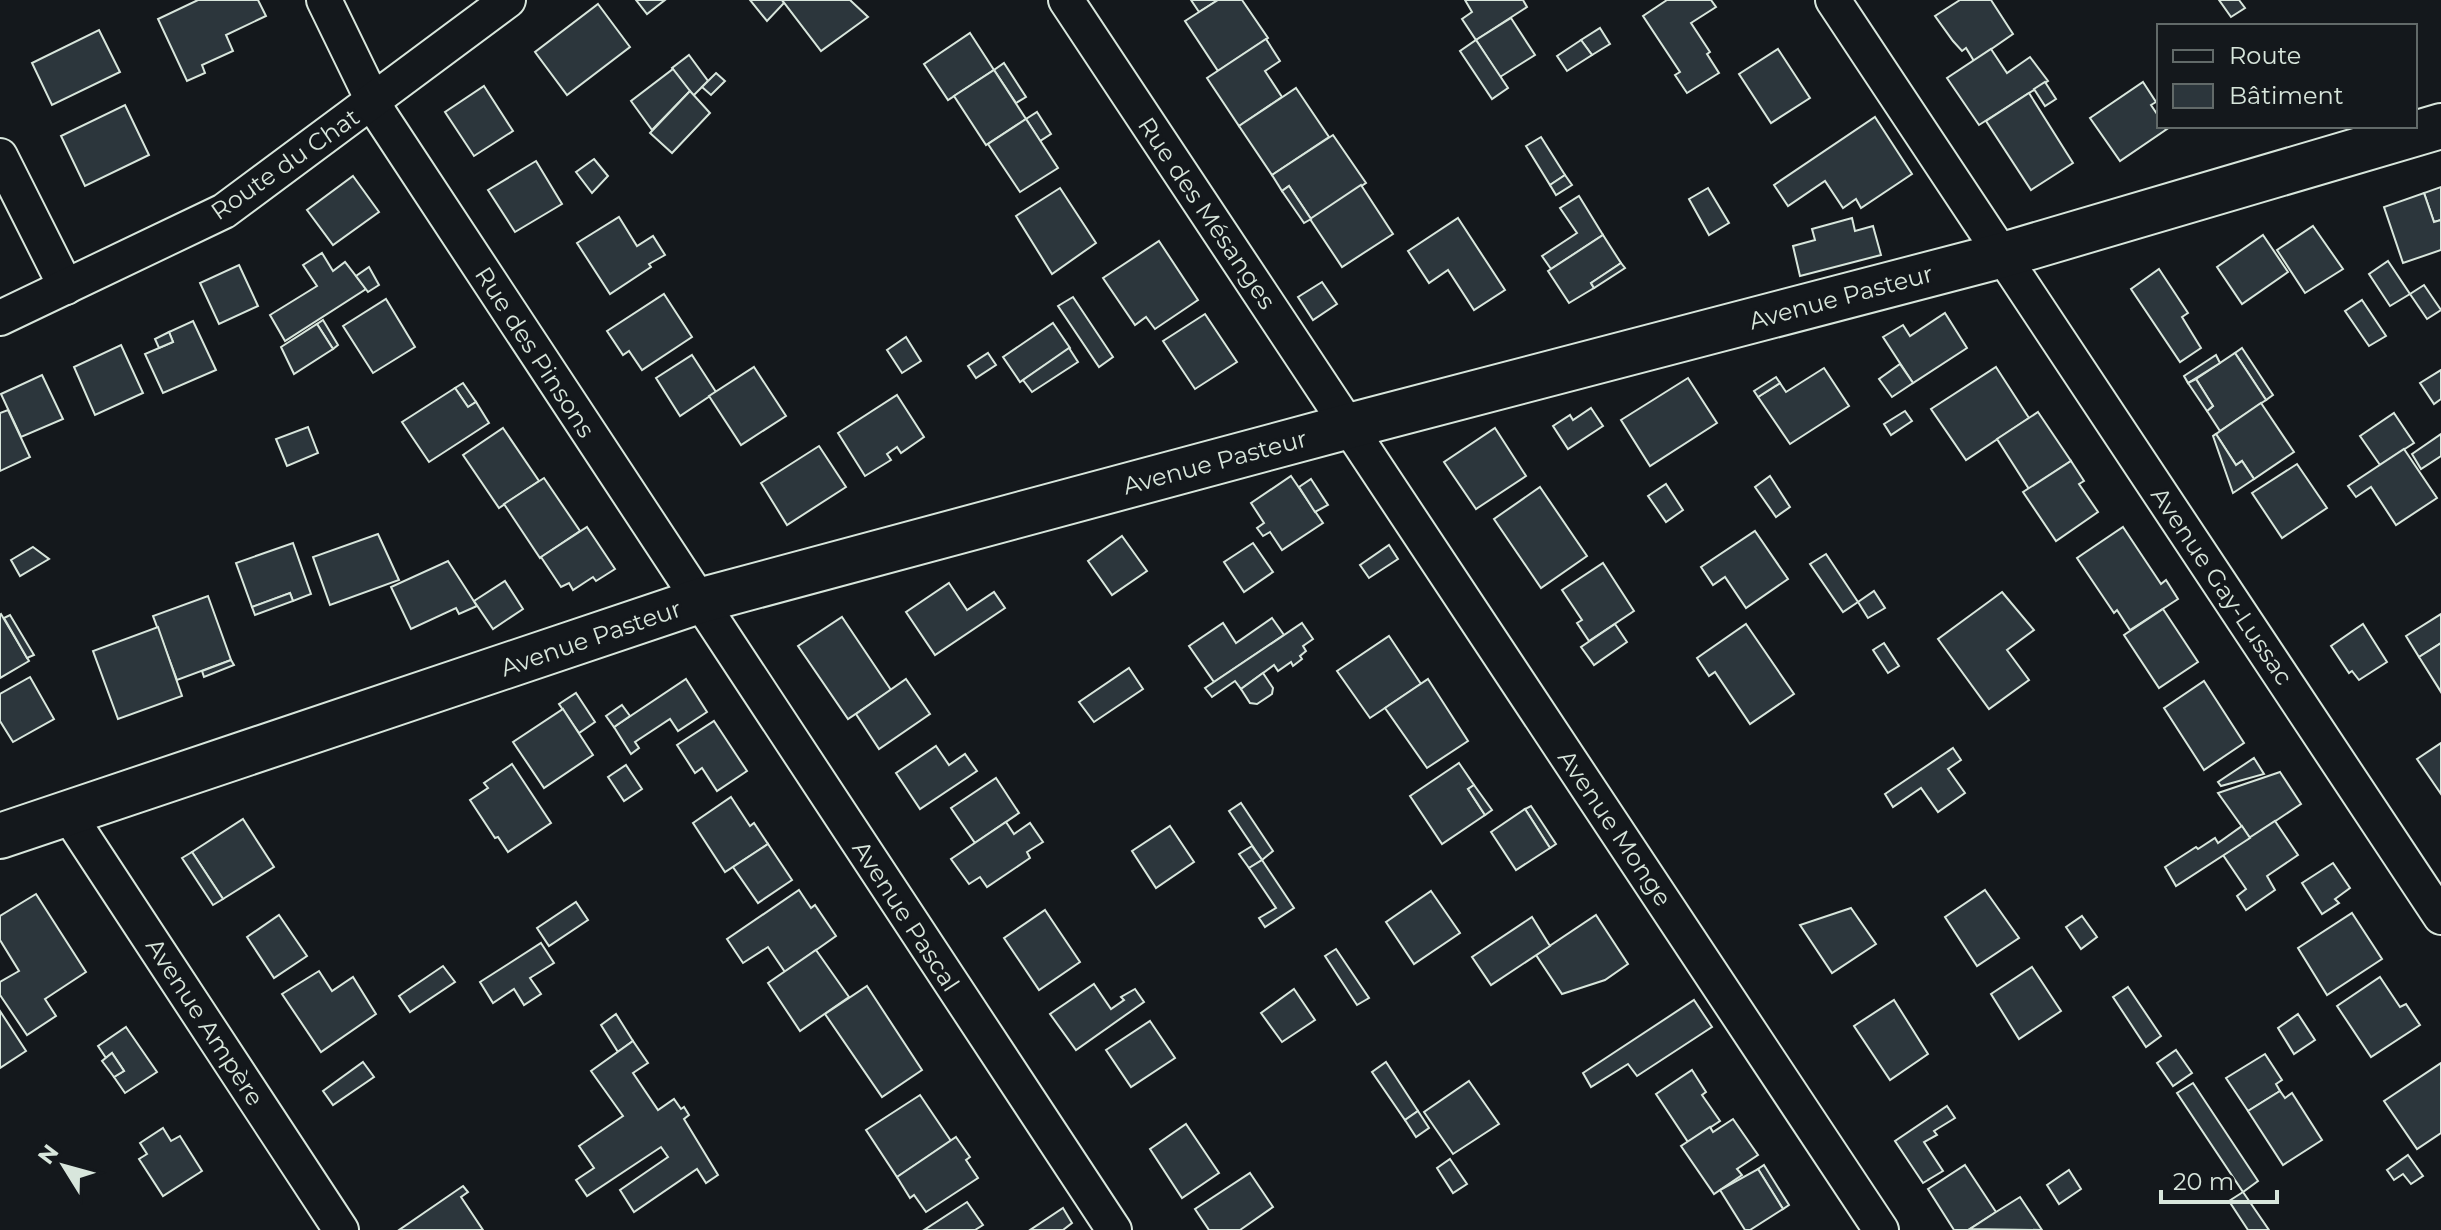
<svg xmlns="http://www.w3.org/2000/svg" width="2441" height="1230" viewBox="0 0 2441 1230" font-family="Montserrat,sans-serif">
<rect width="100%" height="100%" fill="#14181c"/>
<g fill="#2c363c" stroke="#d8e6dc" stroke-width="2">
<path d="M198 0H258L266 16 226 35 233 51 202 65 205 73 187 81 158 19Z"/>
<path d="M636 0H665L647 14Z"/>
<path d="M750 0H782L784 3 767 21Z"/>
<path d="M782 0H850L868 17 821 51Z"/>
<path d="M1191 0H1218L1199 12Z"/>
<path d="M1218 0H1242L1268 38 1218 71 1185 21Z"/>
<path d="M1465 0H1523L1527 7 1476 40 1462 19 1472 12Z"/>
<path d="M1667 0H1711L1716 7 1691 23 1710 52 1707 54 1719 73 1687 93 1675 75 1680 72 1643 16Z"/>
<path d="M1960 0H1991L2013 34 1974 61 1966 48 1962 51 1953 41 1935 16Z"/>
<path d="M2219 0H2239L2245 8 2231 17Z"/>
<path d="M598 4 630 47 567 95 535 52Z"/>
<path d="M1511 18 1535 55 1500 77 1476 40Z"/>
<path d="M1600 28 1610 44 1592 55 1581 40Z"/>
<path d="M99 30 120 72 52 105 32 63Z"/>
<path d="M970 33 994 70 948 100 924 64Z"/>
<path d="M1266 39 1280 61 1265 71 1282 97 1239 126 1207 78Z"/>
<path d="M1476 40 1508 88 1492 99 1460 51Z"/>
<path d="M1581 40 1592 55 1567 71 1557 56Z"/>
<path d="M1778 49 1810 98 1771 123 1739 74Z"/>
<path d="M1991 49 2007 73 2030 57 2048 81 1979 125 1947 78Z"/>
<path d="M689 55 708 81 693 96 672 68Z"/>
<path d="M1004 63 1026 97 1016 103 994 70Z"/>
<path d="M673 69 690 91 652 130 631 101Z"/>
<path d="M994 70 1026 119 986 145 954 96Z"/>
<path d="M716 73 725 81 711 95 702 87Z"/>
<path d="M2045 82 2056 99 2045 106 2034 89Z"/>
<path d="M2143 82 2156 102 2151 105 2159 117V126L2167 129 2120 161 2090 118Z"/>
<path d="M484 86 513 131 474 156 445 112Z"/>
<path d="M1296 88 1329 137 1272 175 1239 126Z"/>
<path d="M690 91 710 113 672 153 650 133Z"/>
<path d="M2029 93 2073 163 2031 190 1986 121Z"/>
<path d="M125 105 149 155 85 186 61 136Z"/>
<path d="M1037 112 1051 134 1040 141 1026 119Z"/>
<path d="M1875 117 1912 174 1861 208 1856 199 1843 208 1825 181 1788 206 1774 185Z"/>
<path d="M1026 119 1058 168 1020 192 988 144Z"/>
<path d="M1333 135 1366 183 1311 219 1289 186 1282 191 1272 175Z"/>
<path d="M1541 137 1565 175 1550 185 1526 146Z"/>
<path d="M594 159 608 176 592 193 576 172Z"/>
<path d="M536 161 562 204 515 232 488 190Z"/>
<path d="M1565 175 1572 185 1556 195 1550 185Z"/>
<path d="M353 176 379 212 333 245 307 210Z"/>
<path d="M1361 185 1393 234 1342 267 1310 219Z"/>
<path d="M1289 186 1311 219 1304 223 1282 191Z"/>
<path d="M2441 187V220L2434 222 2424 193Z"/>
<path d="M1060 188 1096 243 1052 274 1016 216Z"/>
<path d="M1708 188 1729 223 1709 235 1689 199Z"/>
<path d="M2424 193 2434 222 2441 220V250L2403 263 2384 207Z"/>
<path d="M1579 196 1603 235 1551 269 1542 256 1577 233 1560 208Z"/>
<path d="M619 217 637 246 653 236 665 255 649 264 651 267 610 294 577 243Z"/>
<path d="M1458 218 1505 290 1474 310 1448 270 1429 283 1408 251Z"/>
<path d="M1852 218 1855 231 1873 226 1881 255 1800 276 1793 246 1815 240 1812 229Z"/>
<path d="M2313 226 2343 269 2305 293 2277 250Z"/>
<path d="M1603 235 1621 263 1591 283 1594 288 1569 303 1548 271Z"/>
<path d="M2263 235 2288 272 2242 304 2217 267Z"/>
<path d="M1159 241 1198 300 1155 329 1146 317 1135 325 1103 278Z"/>
<path d="M322 253 333 271 345 262 366 289 285 341 270 315 317 286 303 265Z"/>
<path d="M2388 261 2410 294 2390 306 2369 274Z"/>
<path d="M1621 263 1625 268 1594 288 1591 283Z"/>
<path d="M239 265 258 306 219 324 200 283Z"/>
<path d="M369 267 379 285 368 292 356 276Z"/>
<path d="M2159 269 2188 313 2182 317 2201 348 2180 362 2131 289Z"/>
<path d="M1322 282 1337 304 1313 320 1298 297Z"/>
<path d="M2424 285 2441 310 2427 319 2410 294Z"/>
<path d="M664 294 692 337 642 370 629 351 623 355 607 331Z"/>
<path d="M1073 297 1113 357 1099 367 1058 306Z"/>
<path d="M386 299 415 347 373 373 343 326Z"/>
<path d="M2362 300 2386 336 2369 346 2345 311Z"/>
<path d="M1945 313 1967 348 1913 383 1883 337 1903 325 1910 336Z"/>
<path d="M1205 314 1237 362 1195 389 1163 341Z"/>
<path d="M323 320 338 345 333 349 317 324Z"/>
<path d="M193 321 216 370 163 393 145 354 173 342 169 332Z"/>
<path d="M1053 323 1070 348 1020 382 1003 357Z"/>
<path d="M317 324 333 349 294 374 281 347Z"/>
<path d="M169 332 173 342 159 348 155 339Z"/>
<path d="M906 337 921 361 902 373 887 350Z"/>
<path d="M121 345 143 393 95 415 74 367Z"/>
<path d="M1069 348 1078 362 1032 392 1023 380Z"/>
<path d="M2242 348 2273 395 2266 400 2235 353Z"/>
<path d="M988 353 996 365 976 378 968 366Z"/>
<path d="M2235 353 2266 400 2220 431 2207 411 2213 406 2196 379Z"/>
<path d="M692 355 716 392 680 416 656 378Z"/>
<path d="M2216 355 2220 363 2188 383 2184 376Z"/>
<path d="M1900 364 1913 383 1892 397 1879 379Z"/>
<path d="M754 367 786 416 741 445 709 396Z"/>
<path d="M1996 367 2029 418 1966 460 1931 409Z"/>
<path d="M1824 368 1849 406 1790 444 1758 397 1780 383 1786 392Z"/>
<path d="M2441 370V399L2434 404 2420 383Z"/>
<path d="M42 375 63 419 21 437 1 394Z"/>
<path d="M1776 377 1780 383 1758 397 1754 391Z"/>
<path d="M1688 378 1717 423 1650 466 1621 420Z"/>
<path d="M2196 379 2213 406 2207 411 2188 383Z"/>
<path d="M463 383 476 402 468 407 455 388Z"/>
<path d="M455 388 468 407 476 402 489 423 429 462 402 422Z"/>
<path d="M897 395 924 437 901 453 897 447 887 454 891 460 865 476 838 433Z"/>
<path d="M2261 403 2294 452 2254 479 2242 461 2236 465 2216 434Z"/>
<path d="M1591 408 1603 426 1568 449 1553 426 1570 415 1573 420Z"/>
<path d="M8 410 30 457 0 471V413Z"/>
<path d="M1905 411 1912 421 1891 435 1884 424Z"/>
<path d="M2038 412 2071 461 2029 489 1997 439Z"/>
<path d="M2394 413 2414 443 2380 465 2360 436Z"/>
<path d="M308 427 318 453 287 466 276 439Z"/>
<path d="M503 428 539 481 499 508 463 455Z"/>
<path d="M1495 428 1526 476 1476 509 1444 462Z"/>
<path d="M2216 434 2236 465 2242 461 2254 479 2233 493 2213 436Z"/>
<path d="M2441 434V456L2421 469 2412 454Z"/>
<path d="M819 446 846 487 787 525 761 483Z"/>
<path d="M2404 449 2437 498 2396 525 2371 487 2356 497 2348 486Z"/>
<path d="M2071 461 2084 481 2079 484 2098 512 2056 541 2023 492Z"/>
<path d="M2297 464 2327 508 2282 538 2252 493Z"/>
<path d="M1291 476 1323 523 1282 550 1270 532 1263 536 1257 528 1264 523 1251 503Z"/>
<path d="M1770 476 1790 507 1776 517 1755 487Z"/>
<path d="M544 478 580 531 540 558 504 504Z"/>
<path d="M1311 479 1328 505 1315 512 1299 487Z"/>
<path d="M1666 484 1683 510 1666 522 1648 496Z"/>
<path d="M1540 487 1587 556 1541 588 1494 519Z"/>
<path d="M587 527 615 569 596 581 593 577 573 590 569 583 561 587 541 557Z"/>
<path d="M2123 527 2161 584 2166 580 2178 599 2130 630 2117 610 2114 613 2077 558Z"/>
<path d="M1755 531 1788 579 1746 608 1725 577 1713 585 1701 567Z"/>
<path d="M378 534 399 580 330 605 313 557Z"/>
<path d="M1122 536 1147 571 1112 595 1088 561Z"/>
<path d="M293 543 311 594 293 601 290 593 252 607 236 563Z"/>
<path d="M1253 543 1273 572 1244 592 1224 562Z"/>
<path d="M1389 545 1398 559 1369 578 1360 565Z"/>
<path d="M33 547 49 559 20 576 11 560Z"/>
<path d="M1826 554 1858 602 1843 612 1810 564Z"/>
<path d="M448 561 477 606 459 614 456 608 411 629 391 587Z"/>
<path d="M1603 563 1634 611 1589 641 1577 623 1582 620 1562 590Z"/>
<path d="M505 581 523 609 493 629 474 601Z"/>
<path d="M949 583 967 610 994 592 1005 608 935 655 906 612Z"/>
<path d="M1874 591 1885 608 1868 618 1858 602Z"/>
<path d="M2002 592 2034 630 2007 650 2029 680 1989 709 1938 639Z"/>
<path d="M290 593 293 601 255 615 252 607Z"/>
<path d="M208 596 231 660 177 680 153 616Z"/>
<path d="M2163 609 2198 662 2159 688 2124 635Z"/>
<path d="M1 614 29 661 0 678V615Z"/>
<path d="M2441 614V643L2419 657 2406 636Z"/>
<path d="M10 615 34 655 27 658 4 618Z"/>
<path d="M842 617 891 690 848 719 798 646Z"/>
<path d="M1272 618 1284 635 1214 682 1189 646 1223 623 1236 643Z"/>
<path d="M1302 623 1313 639 1303 646 1306 651 1300 656 1302 659 1293 666 1291 662 1278 671 1274 665 1241 689 1235 681 1212 697 1205 688Z"/>
<path d="M1615 624 1627 642 1594 665 1581 647Z"/>
<path d="M1746 624 1794 694 1750 724 1715 672 1709 676 1697 658Z"/>
<path d="M2363 624 2387 662 2359 680 2352 671 2349 673 2331 646Z"/>
<path d="M158 627 182 696 118 719 93 651Z"/>
<path d="M1389 636 1421 684 1370 718 1337 671Z"/>
<path d="M1884 643 1899 666 1888 673 1873 650Z"/>
<path d="M2441 643V692L2419 657Z"/>
<path d="M231 660 234 665 204 677 202 671Z"/>
<path d="M1129 668 1143 689 1094 722 1079 702Z"/>
<path d="M1263 673 1273 688 1272 694 1257 704 1250 703 1241 689Z"/>
<path d="M30 677 54 719 13 742 0 721V694Z"/>
<path d="M686 679 707 712 678 731 670 719 635 742 639 748 631 754 614 727Z"/>
<path d="M906 679 930 714 879 749 856 714Z"/>
<path d="M1428 679 1468 741 1427 768 1385 708Z"/>
<path d="M2204 681 2244 743 2204 770 2164 708Z"/>
<path d="M576 693 595 722 579 733 559 704Z"/>
<path d="M622 705 630 716 614 727 606 716Z"/>
<path d="M563 709 593 755 544 788 513 742Z"/>
<path d="M714 721 747 771 717 791 702 768 695 773 677 745Z"/>
<path d="M2441 743V794L2417 759Z"/>
<path d="M936 746 949 765 965 754 977 771 920 809 896 773Z"/>
<path d="M1953 748 1961 760 1948 769 1965 793 1938 812 1921 788 1893 807 1885 794Z"/>
<path d="M2254 758 2264 774 2221 786 2218 782Z"/>
<path d="M1459 763 1474 785 1468 789 1485 815 1442 844 1410 796Z"/>
<path d="M512 764 551 823 508 852 498 837 495 838 470 800 488 788 484 783Z"/>
<path d="M626 765 642 789 624 801 608 777Z"/>
<path d="M2280 772 2301 804 2250 838 2218 793Z"/>
<path d="M996 778 1019 813 975 843 951 808Z"/>
<path d="M1474 785 1492 810 1485 815 1468 789Z"/>
<path d="M731 797 750 826 754 823 768 844 725 872 693 823Z"/>
<path d="M1241 803 1273 851 1262 860 1229 811Z"/>
<path d="M1531 806 1556 844 1550 848 1525 809Z"/>
<path d="M1525 809 1550 848 1516 870 1491 832Z"/>
<path d="M243 819 274 867 223 899 192 852Z"/>
<path d="M2275 821 2298 855 2267 876 2275 890 2246 910 2237 896 2246 889 2223 855Z"/>
<path d="M1006 822 1014 834 1030 823 1043 842 1027 852 1030 858 987 887 980 877 969 884 951 859Z"/>
<path d="M1170 826 1194 862 1156 888 1132 851Z"/>
<path d="M2242 826 2250 838 2176 886 2165 867 2196 847 2198 849 2215 838 2218 843Z"/>
<path d="M768 844 792 880 758 903 733 867Z"/>
<path d="M1252 846 1262 860 1249 868 1239 854Z"/>
<path d="M192 852 223 899 213 905 182 858Z"/>
<path d="M1262 860 1294 908 1265 927 1259 918 1276 908 1249 868Z"/>
<path d="M2333 863 2350 888 2335 899 2339 903 2322 914 2302 883Z"/>
<path d="M799 890 811 908 815 905 836 936 785 972 768 947 743 963 727 939Z"/>
<path d="M1985 890 2019 938 1977 966 1945 917Z"/>
<path d="M1431 891 1460 933 1414 964 1386 922Z"/>
<path d="M36 894 86 972 45 999 56 1016 27 1035 0 995V982L19 971 0 940V916Z"/>
<path d="M576 902 588 920 549 946 537 928Z"/>
<path d="M1851 908 1876 944 1832 973 1800 925Z"/>
<path d="M1045 910 1080 962 1039 990 1004 938Z"/>
<path d="M2352 913 2382 959 2327 995 2298 948Z"/>
<path d="M279 915 307 956 274 978 247 937Z"/>
<path d="M1596 915 1628 964 1605 980 1562 994 1536 955Z"/>
<path d="M2082 916 2097 937 2081 949 2066 927Z"/>
<path d="M1532 917 1550 946 1491 985 1472 957Z"/>
<path d="M541 943 554 963 530 978 541 994 524 1005 514 989 493 1003 480 982Z"/>
<path d="M1336 949 1369 998 1357 1005 1325 956Z"/>
<path d="M816 950 849 997 800 1031 768 983Z"/>
<path d="M443 966 455 982 410 1012 399 996Z"/>
<path d="M2032 967 2061 1011 2019 1039 1991 994Z"/>
<path d="M319 971 332 991 353 977 376 1014 321 1052 282 994Z"/>
<path d="M2380 977 2400 1007 2406 1004 2420 1025 2371 1057 2337 1006Z"/>
<path d="M1094 984 1111 1009 1124 1000 1121 997 1135 989 1144 1002 1076 1050 1050 1014Z"/>
<path d="M867 986 922 1070 882 1097 825 1014Z"/>
<path d="M2128 987 2161 1036 2146 1047 2113 997Z"/>
<path d="M1294 989 1315 1020 1282 1042 1261 1013Z"/>
<path d="M1694 1000 1712 1027 1637 1076 1628 1064 1591 1087 1583 1073Z"/>
<path d="M1894 1000 1928 1054 1890 1080 1854 1026Z"/>
<path d="M0 1011 26 1051 0 1068Z"/>
<path d="M616 1014 633 1041 618 1052 601 1025Z"/>
<path d="M2298 1014 2315 1040 2294 1054 2278 1028Z"/>
<path d="M1150 1021 1175 1058 1131 1087 1106 1050Z"/>
<path d="M126 1027 157 1072 125 1093 114 1077 124 1071 112 1053 106 1058 98 1046Z"/>
<path d="M633 1041 648 1063 633 1073 658 1110 674 1099 681 1109 684 1107 689 1115 684 1119 718 1175 706 1183 697 1169 634 1212 620 1190 668 1157 661 1147 587 1196 576 1180 594 1168 579 1146 623 1116 591 1071Z"/>
<path d="M2176 1050 2192 1073 2173 1086 2157 1063Z"/>
<path d="M112 1053 124 1071 114 1077 102 1061Z"/>
<path d="M2265 1054 2282 1080 2276 1084 2280 1091 2248 1111 2226 1078Z"/>
<path d="M363 1062 374 1077 333 1105 323 1091Z"/>
<path d="M1386 1062 1418 1111 1405 1120 1372 1072Z"/>
<path d="M2441 1063V1133L2417 1149 2384 1101Z"/>
<path d="M1692 1070 1706 1092 1702 1095 1720 1121 1688 1142 1656 1094Z"/>
<path d="M1469 1081 1499 1124 1453 1154 1424 1112Z"/>
<path d="M2193 1083 2258 1181 2243 1192 2177 1093Z"/>
<path d="M2280 1091 2285 1098 2292 1093 2322 1140 2283 1165 2248 1111Z"/>
<path d="M920 1095 951 1141 897 1177 866 1130Z"/>
<path d="M1947 1106 1955 1118 1934 1131 1937 1135 1924 1142 1943 1171 1923 1183 1895 1141Z"/>
<path d="M1418 1111 1429 1128 1416 1137 1405 1120Z"/>
<path d="M1733 1119 1758 1155 1737 1169 1742 1175 1714 1194 1681 1146 1710 1127 1713 1132Z"/>
<path d="M1186 1124 1219 1173 1182 1198 1150 1149Z"/>
<path d="M163 1128 171 1141 180 1136 202 1171 163 1196 139 1159 147 1154 140 1143Z"/>
<path d="M956 1137 970 1157 966 1160 978 1178 926 1212 914 1195 910 1198 897 1177Z"/>
<path d="M2408 1155 2423 1176 2411 1184 2403 1174 2394 1180 2387 1170Z"/>
<path d="M1450 1159 1467 1184 1453 1193 1437 1168Z"/>
<path d="M1764 1165 1789 1205 1783 1209 1758 1169Z"/>
<path d="M1965 1165 1996 1212 1968 1230H1954L1928 1189Z"/>
<path d="M1758 1169 1783 1209 1750 1230H1745L1720 1190Z"/>
<path d="M2069 1170 2081 1189 2059 1204 2047 1185Z"/>
<path d="M1250 1173 1273 1207 1240 1230H1209L1195 1209Z"/>
<path d="M463 1186 468 1192 461 1197 483 1230H399Z"/>
<path d="M2243 1192 2269 1230H2248L2229 1201Z"/>
<path d="M2020 1197 2042 1230 1970 1229 1996 1212Z"/>
<path d="M967 1202 983 1225 975 1230H924Z"/>
<path d="M1063 1208 1072 1223 1063 1230H1030Z"/>
</g>
<g fill="none" stroke-linecap="round" stroke-linejoin="round">
<defs>
<g id="street">
<path d="M324 0 380 115 1114 1230"/>
<path d="M1066 0 1881 1230"/>
<path d="M1833 0 2441 917"/>
<path d="M0 156 66 287"/>
<path d="M0 318 224 211 508 0"/>
<path d="M68 814 341 1230"/>
</g>
<path id="secondary" d="M0 836 699 601 1349 426 2003 255 2441 126"/>
</defs>
<use href="#street" stroke="#d8e6dc" stroke-width="38"/>
<use href="#secondary" stroke="#d8e6dc" stroke-width="48"/>
<use href="#street" stroke="#14181c" stroke-width="34"/>
<use href="#secondary" stroke="#14181c" stroke-width="44"/>
</g>
<g text-anchor="middle" dominant-baseline="central" stroke-width="6" stroke-linejoin="round" paint-order="stroke">
<g font-size="24" fill="#d8e6dc" stroke="#14181c">
<text transform="translate(285 164) rotate(-35)">Route du Chat</text>
<text transform="translate(1207 213) rotate(56)">Rue des Mésanges</text>
<text transform="translate(1841 297) rotate(-15)">Avenue Pasteur</text>
<text transform="translate(535 352) rotate(57)">Rue des Pinsons</text>
<text transform="translate(1215 462) rotate(-15)">Avenue Pasteur</text>
<text transform="translate(2222 586) rotate(56)">Avenue Gay-Lussac</text>
<text transform="translate(591 638) rotate(-19)">Avenue Pasteur</text>
<text transform="translate(1615 828) rotate(56)">Avenue Monge</text>
<text transform="translate(906 916) rotate(57)">Avenue Pascal</text>
<text transform="translate(205 1022) rotate(57)">Avenue Ampère</text>
</g>
</g>
<rect x="2157" y="24" width="260" height="104" fill="#14181c" stroke="#626a69" stroke-width="2"/>
<rect x="2173" y="50" width="40" height="12" fill="#14181c" stroke="#626a69" stroke-width="2"/>
<text x="2229" y="64" font-size="24" fill="#d8e6dc">Route</text>
<rect x="2173" y="84" width="40" height="24" fill="#2c363c" stroke="#626a69" stroke-width="2"/>
<text x="2229" y="104" font-size="24" fill="#d8e6dc">Bâtiment</text>
<g transform="translate(64 1166) rotate(307)" stroke="#14181c" stroke-width="6" paint-order="stroke">
<path d="M0-6L14 30L0 20L-14 30Z" fill="#d8e6dc"/>
<text y="-12" font-size="22" font-weight="bold" text-anchor="middle" fill="#d8e6dc">N</text>
</g>
<path d="M2161 1190v12h116v-12" fill="none" stroke="#d8e6dc" stroke-width="4"/>
<text x="2173" y="1190" font-size="24" fill="#d8e6dc" stroke="#14181c" stroke-width="6" paint-order="stroke">20 m</text>
</svg>
